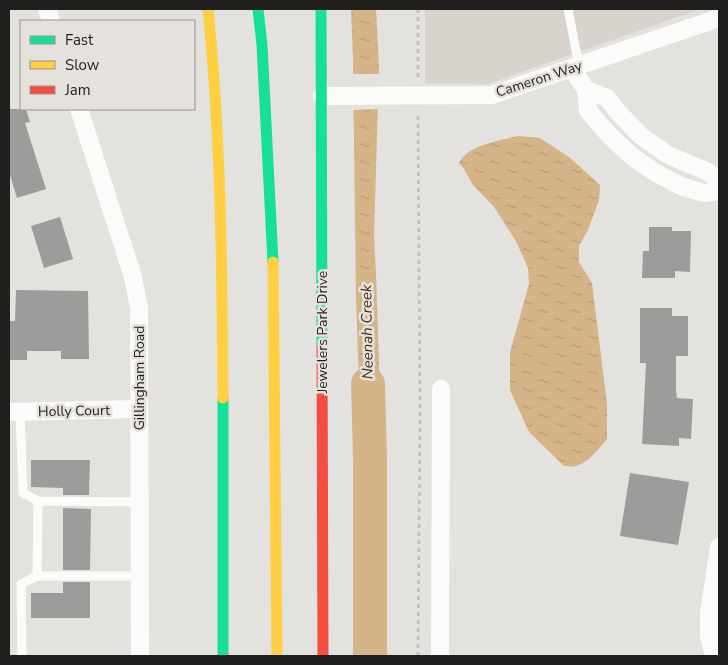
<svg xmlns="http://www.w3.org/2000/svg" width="728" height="665" viewBox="0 0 728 665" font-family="'Nunito Sans',sans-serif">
<defs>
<pattern id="water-ripples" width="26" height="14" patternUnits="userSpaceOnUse" patternTransform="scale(1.25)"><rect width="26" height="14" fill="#d5b488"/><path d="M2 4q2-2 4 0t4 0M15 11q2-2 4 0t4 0" fill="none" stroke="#b79a75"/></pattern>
</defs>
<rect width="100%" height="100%" fill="#e4e2df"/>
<path fill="#d8d3cd" d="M425 9H700L488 84 425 83Z"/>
<g fill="url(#water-ripples)">
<path d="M351 9H376L379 67 374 237 376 273 381 425 369 431 360 413 356 299 353 60Z"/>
<path d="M519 136 540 138 569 157 600 185 599 200 588 230 579 246V262L592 283 607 404V439C596 452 582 472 563 465L529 432 510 390V352L529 284 528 268 516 241 494 207 473 185 464 169 459 163C467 145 501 140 519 136Z"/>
</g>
<g fill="#e4e2df">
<path d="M351 74H381L380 109 351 110Z"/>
<path d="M357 374H381L382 393H357Z"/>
</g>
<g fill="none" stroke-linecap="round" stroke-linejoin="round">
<path stroke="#d5b488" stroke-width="34" d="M368 384 370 459V656"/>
</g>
<g fill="#9e9c9a">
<path d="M9 109H26L30 122 25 123 46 189 17 198 9 172Z"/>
<path d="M60 217 73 259 44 268 31 226Z"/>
<path d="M649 227H672V231H691L690 272 675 271V278H642L643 251H649Z"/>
<path d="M16 290 88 291 89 359H61V351H27V360H9V321H15Z"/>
<path d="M640 308H672V316H688V356H676V391L677 398 693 399 691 439 679 438V446L642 444 646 363H640Z"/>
<path d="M31 460H90L89 495H63V488L31 487Z"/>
<path d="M630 473 689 482 678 545 620 536Z"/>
<path d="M63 508 91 509 90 570H63Z"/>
<path d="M63 582H90V618H31V593H63Z"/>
</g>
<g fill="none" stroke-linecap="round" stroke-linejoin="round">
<g stroke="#c2c1c1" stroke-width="3" stroke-dasharray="4 4" stroke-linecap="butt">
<path d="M418 9V78"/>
<path d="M418 656 420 413 418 112"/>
</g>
<g stroke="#fbfbfa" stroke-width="9">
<path d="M568 9 579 66"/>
<path d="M20 412 23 493 38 501 140 502"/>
<path d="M37 576H141"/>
<path d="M22 656 21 584 37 576 38 501"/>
</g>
<g stroke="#fbfbfa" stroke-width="18">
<path d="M47 9 51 21"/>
<path d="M572 69 586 90 588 111 611 137 634 158 656 173 683 187 704 193 719 191"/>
<path d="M586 90 607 98 618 112 641 136 668 155 708 172 719 180"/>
<path d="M322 96 492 95 719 18"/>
<path d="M79 109 133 277 139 308 140 656"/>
<path d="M9 412 139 409"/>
<path d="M440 656 441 389"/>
<path d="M714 656 709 636V613L719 547"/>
</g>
<g stroke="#16e098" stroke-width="11">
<path d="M258 9 262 45 273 262"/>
<path d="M321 9 322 347"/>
<path d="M223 398V656"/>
</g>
<g stroke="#ffcf43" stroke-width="11">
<path d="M208 9C221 138 222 268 223 398"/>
<path d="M273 262 277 656"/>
</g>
<path stroke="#f24e42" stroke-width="11" d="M322 347 323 656"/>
</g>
<g text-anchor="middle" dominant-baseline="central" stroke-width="5" stroke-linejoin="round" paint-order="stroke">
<g font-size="14" fill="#201f1d" stroke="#e5e2de">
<text transform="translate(539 79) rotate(-18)">Cameron Way</text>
<text transform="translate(322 332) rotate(-90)">Jewelers Park Drive</text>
<text transform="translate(139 378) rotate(-90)">Gillingham Road</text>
<text transform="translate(74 411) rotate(-1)">Holly Court</text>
</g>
<g font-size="15" font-style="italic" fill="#432f13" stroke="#e5e2de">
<text transform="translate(367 332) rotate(-91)">Neenah Creek</text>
</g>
</g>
<rect width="728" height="665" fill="none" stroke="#201f1d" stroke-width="20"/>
<rect x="20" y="20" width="175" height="90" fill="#e5e2de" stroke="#969491"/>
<rect x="30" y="36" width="25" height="8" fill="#16e098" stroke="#969491"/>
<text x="65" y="45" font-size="15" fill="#201f1d">Fast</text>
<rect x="30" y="61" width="25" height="8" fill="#ffcf43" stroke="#969491"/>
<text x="65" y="70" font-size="15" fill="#201f1d">Slow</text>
<rect x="30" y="86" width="25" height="8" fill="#f24e42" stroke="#969491"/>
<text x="65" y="95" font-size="15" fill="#201f1d">Jam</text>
</svg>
